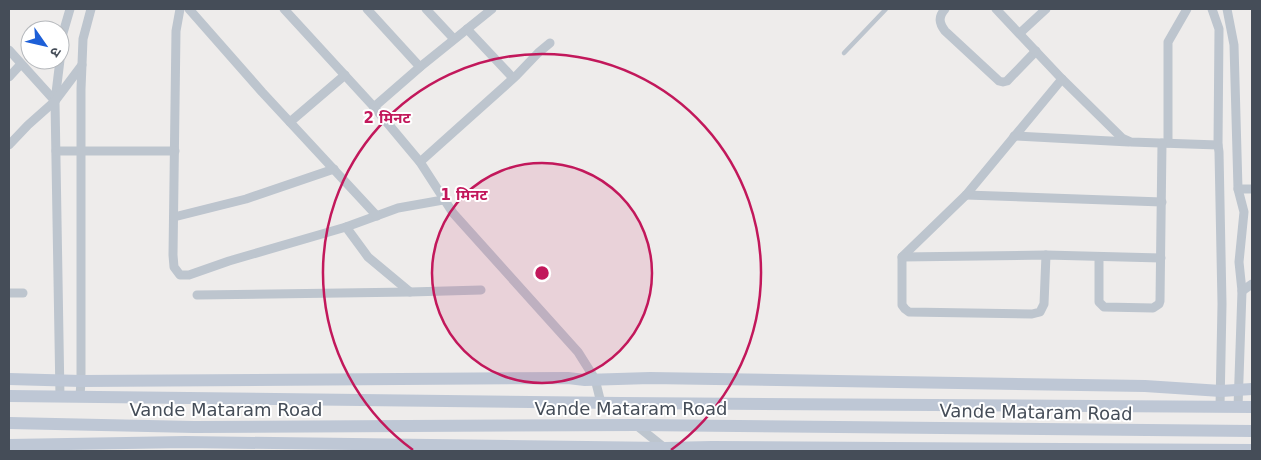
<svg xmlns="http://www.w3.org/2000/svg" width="1261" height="460" viewBox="0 0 1261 460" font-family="'DejaVu Sans','Noto Sans Devanagari',sans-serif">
<rect width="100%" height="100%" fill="#eeeceb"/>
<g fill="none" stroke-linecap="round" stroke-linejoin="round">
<path stroke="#bdc5ce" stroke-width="4.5" d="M844 53 886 9"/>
<g stroke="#bdc5ce" stroke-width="9">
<path d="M180 9 176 31 173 255 174 267 180 275H189L229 261 346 227 398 208 443 200"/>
<path d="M189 9 262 92 377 216"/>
<path d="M284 9 374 107 420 162 453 213 578 352 595 379 601 403"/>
<path d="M367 9 420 67"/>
<path d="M426 9 454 39"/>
<path d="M945 9C938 17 939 23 945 31L999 81 1003 82 1007 81 1036 51"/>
<path d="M996 9 1062 79 1122 138 1131 142 1218 145"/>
<path d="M1212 9 1219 29 1218 145 1219 152 1222 304 1220 407"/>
<path d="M1227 9 1234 45 1238 189 1244 212 1239 262 1242 291 1238 407"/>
<path d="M467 29 513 78"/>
<path d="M1020 33 1046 9"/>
<path d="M9 50 55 101"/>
<path d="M60 57 63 33 70 9"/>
<path d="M60 60 55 101 60 397"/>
<path d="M9 77 21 64"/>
<path d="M374 107 420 67 492 9"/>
<path d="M290 122 345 75"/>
<path d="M1014 136 1129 142"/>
<path d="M1168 143V42L1187 9"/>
<path d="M9 145 28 125 55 101 82 65"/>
<path d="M56 151H175"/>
<path d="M420 162 516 76 538 53 550 43"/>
<path d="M1238 189H1252"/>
<path d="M966 195 1162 202"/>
<path d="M174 217 246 199 334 169"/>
<path d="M346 227 368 257 410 292"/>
<path d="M1046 255 1044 304 1040 312 1032 314 909 312 905 309 902 305V257L966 195 1062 79"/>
<path d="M902 257 1046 255 1161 258"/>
<path d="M1099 257V302L1104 307 1153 308 1159 304 1160 301 1162 143"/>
<path d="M1242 291 1252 284"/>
<path d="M9 293H23"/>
<path d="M197 295 410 292 481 290"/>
<path d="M80 396 81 381V89L83 39 91 9"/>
<path d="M636 425 666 449"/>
</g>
<g stroke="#bec7d5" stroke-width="12">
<path d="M9 379 81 381 568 378 585 380 650 378 1145 386 1221 391 1252 389"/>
<path d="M9 396 621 403 1252 407"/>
<path d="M9 423 194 427 636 425 1252 431"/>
<path d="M9 445 185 442 665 448 712 447 1252 450"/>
</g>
</g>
<circle cx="542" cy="273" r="110" fill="#c2185b" fill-opacity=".12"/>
<g fill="none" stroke="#c2185b" stroke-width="2.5">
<circle cx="542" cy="273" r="110"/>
<path d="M413 450A219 219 0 1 1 671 450"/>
</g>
<g text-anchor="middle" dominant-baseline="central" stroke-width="4" stroke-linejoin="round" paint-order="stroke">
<g font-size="18" fill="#454d58" stroke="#fff">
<text x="631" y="408">Vande Mataram Road</text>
<text x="226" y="409">Vande Mataram Road</text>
<text transform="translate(1036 412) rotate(1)">Vande Mataram Road</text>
</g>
</g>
<circle cx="542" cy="273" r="8" fill="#c2185b" stroke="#fff" stroke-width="2.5"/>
<g font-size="15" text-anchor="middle" font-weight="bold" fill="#c2185b" stroke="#fff" stroke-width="4" stroke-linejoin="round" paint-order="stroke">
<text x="387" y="123">2 मिनट</text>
<text x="464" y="200">1 मिनट</text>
</g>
<rect width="1261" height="460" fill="none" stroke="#454d58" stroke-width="20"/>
<g transform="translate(45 45) rotate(124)"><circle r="24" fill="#ffffff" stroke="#b5b8bc"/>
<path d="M0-4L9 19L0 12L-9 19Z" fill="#1d5fd7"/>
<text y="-8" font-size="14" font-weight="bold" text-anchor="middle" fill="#454d58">उ</text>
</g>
</svg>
